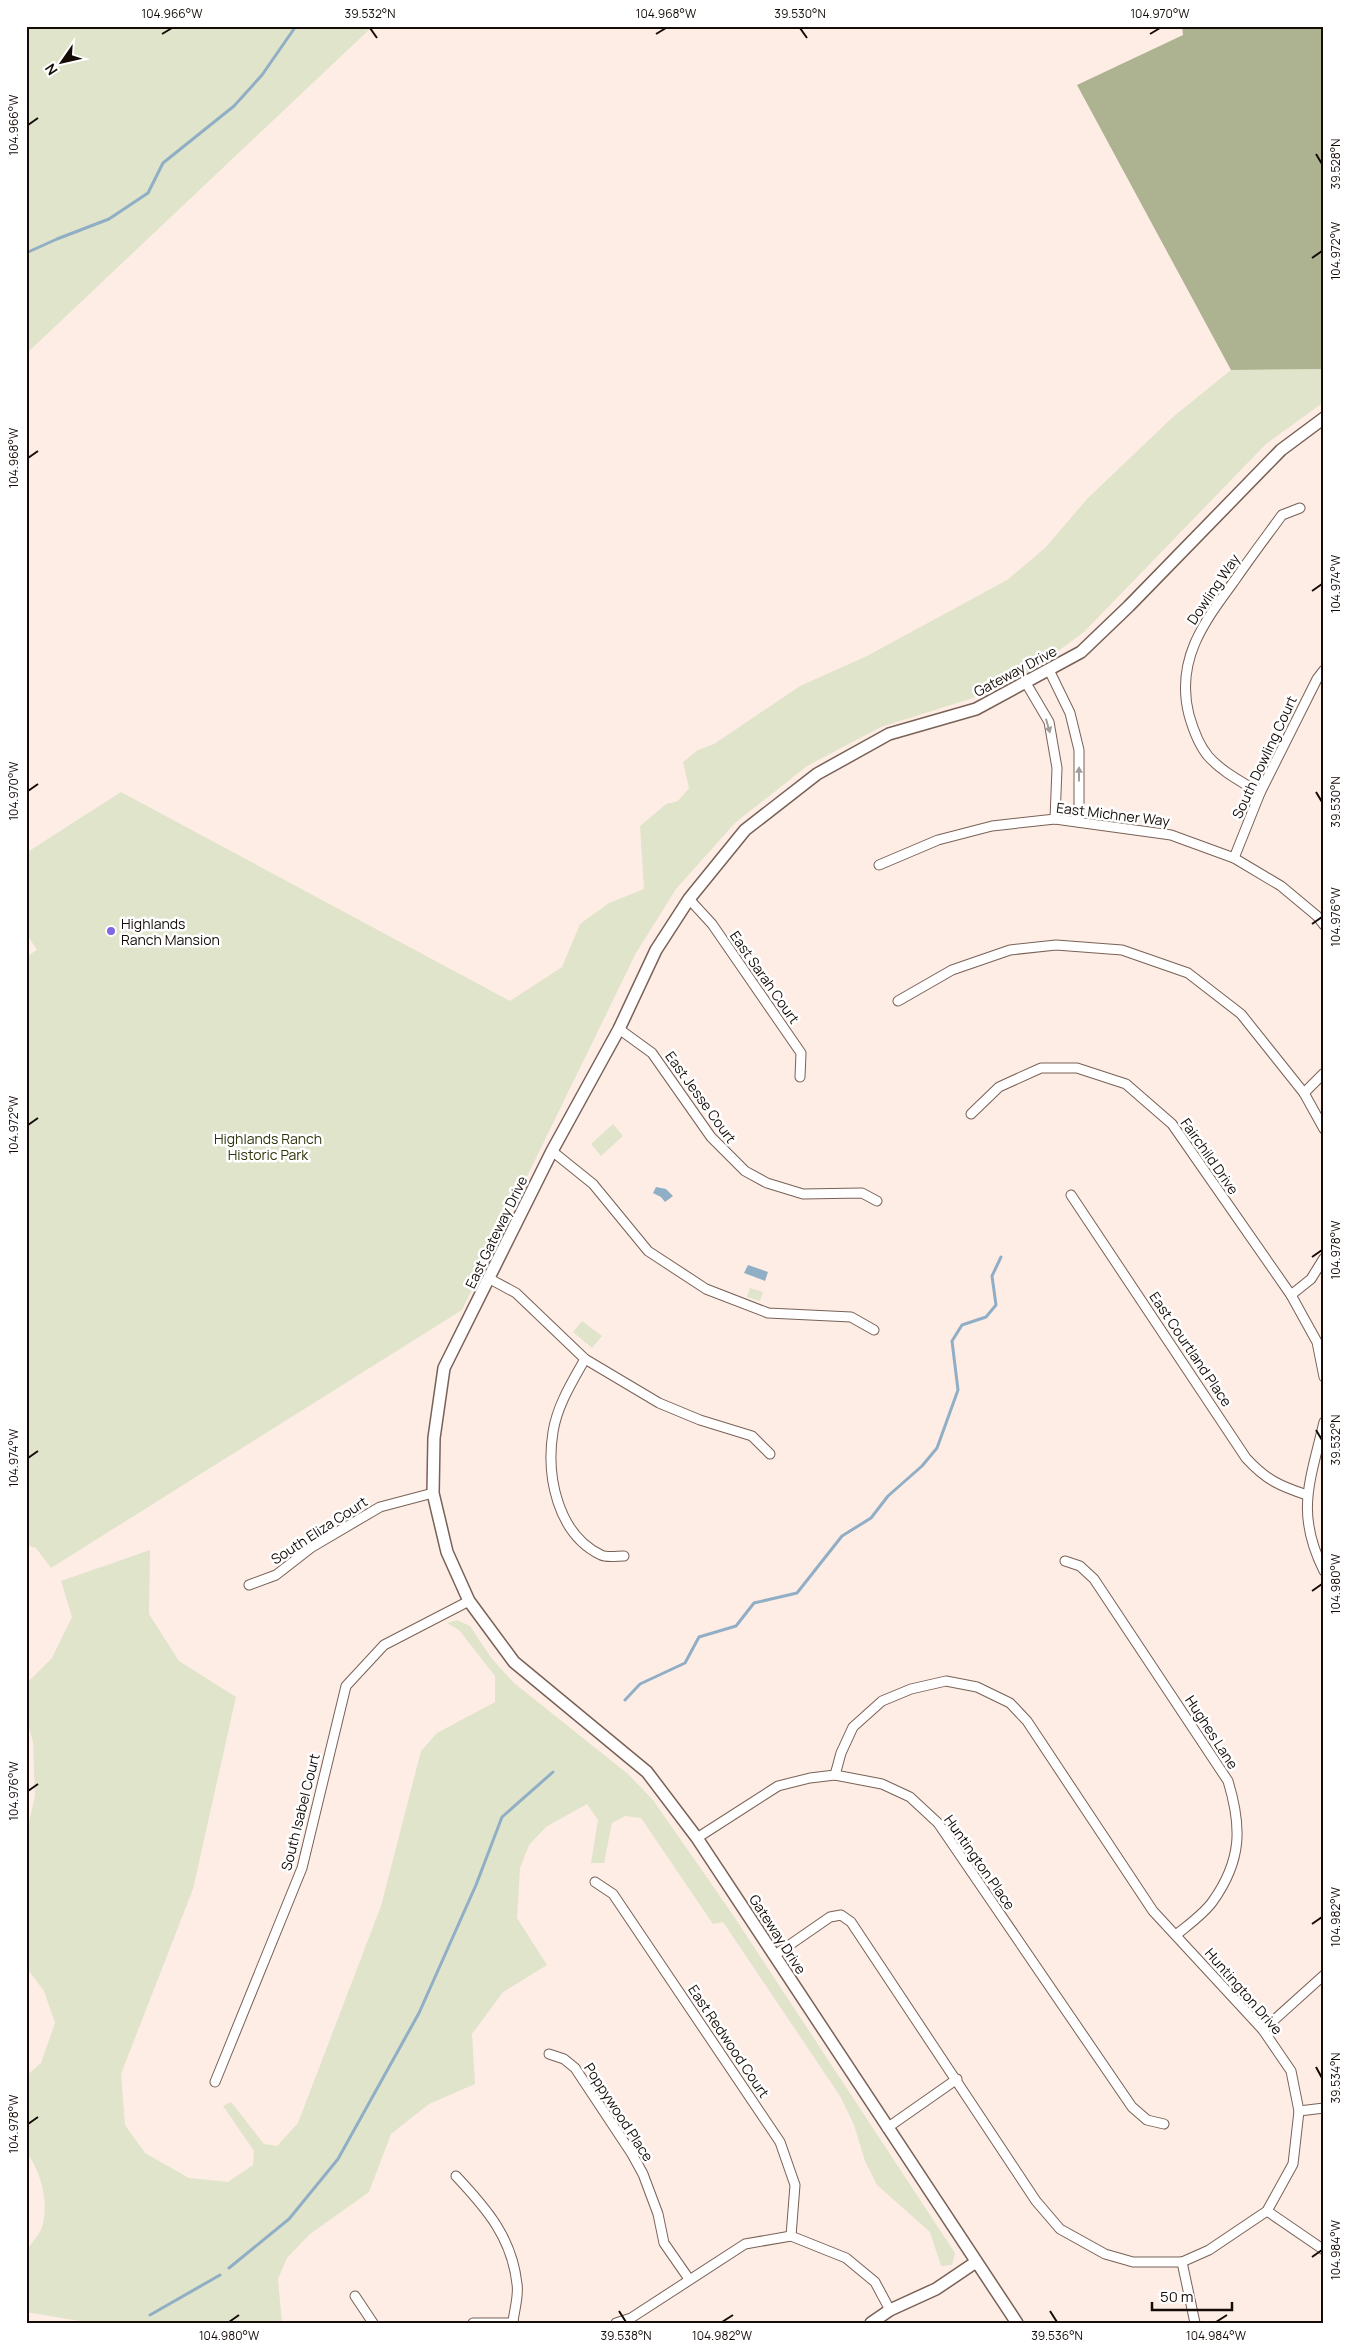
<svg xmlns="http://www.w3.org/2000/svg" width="1350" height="2349" viewBox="0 0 1350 2349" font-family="Manrope,sans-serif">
<rect width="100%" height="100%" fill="#feede5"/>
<g fill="#e0e4ca">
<path d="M26 26H373L26 354Z"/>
<path d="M1324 369V402L1266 444 1084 632 1031 671 973 698 881 727 807 766 735 823 676 889 636 953 462 1310 51 1568 36 1548 26 1545V957L37 950 26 933V853L121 792 510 1001 562 967 580 924 609 903 644 889 640 826 666 804 678 801 689 788 683 762 698 750 714 744 800 686 867 656 1007 580 1045 548 1088 498 1174 416 1231 370Z"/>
<path d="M613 1124 623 1136 601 1156 591 1144Z"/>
<path d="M750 1288 763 1292 760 1301 747 1297Z"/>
<path d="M582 1321 602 1336 592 1348 573 1332Z"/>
<path d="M150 1550 149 1614 179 1661 236 1697 193 1889 121 2074 125 2125 145 2153 189 2178 228 2182 253 2165 254 2151 223 2106 231 2102 264 2144 277 2146 298 2123 381 1906 421 1751 437 1733 495 1702V1676L459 1630 447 1623 457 1620 470 1626 492 1659 514 1683 628 1774 653 1800 731 1912 955 2253 952 2265 941 2266 930 2232 877 2185 865 2161 854 2125 840 2096 723 1922 713 1924 641 1818 625 1816 612 1823 604 1863H591L598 1820 587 1804 546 1827 529 1845 520 1868 517 1918 547 1965 503 1992 472 2034 475 2084 429 2104 391 2134 369 2192 310 2234 287 2258 278 2279 282 2323H91L26 2312C26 2301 24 2259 26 2253 29 2245 37 2238 41 2230 50 2206 42 2172 26 2152V2076L41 2063 55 2023 44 1991 26 1967V1836L35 1796 33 1742 26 1717V1684L52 1658 72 1617 61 1581Z"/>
</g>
<path fill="#adb291" d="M1182 26H1324V369L1231 370 1077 85 1183 35Z"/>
<g fill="#90aec5">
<path d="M656 1187 666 1189 673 1196 665 1202 661 1197 653 1193Z"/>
<path d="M748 1265 768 1272 765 1281 744 1273Z"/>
</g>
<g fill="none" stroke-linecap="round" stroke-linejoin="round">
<g stroke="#90aec5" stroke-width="3">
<path d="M26 253 57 239 109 219 148 193 163 163 234 106 262 75 296 26"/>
<path d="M625 1700 640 1684 685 1663 699 1637 736 1626 754 1603 797 1593 842 1536 871 1518 888 1496 922 1466 937 1448 958 1390 952 1341 962 1325 986 1317 996 1305 992 1276 1001 1257"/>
<path d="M229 2268 289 2219 338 2159 419 2013 476 1885 502 1817 553 1772"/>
<path d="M150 2315 220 2275"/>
</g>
<defs>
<g id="minor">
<path d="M1049 670 1070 713 1079 750V822"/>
<path d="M1026 683 1049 722 1057 768 1055 819"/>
<path d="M1260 793C1242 782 1222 772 1208 756 1198 744 1193 729 1189 715 1175 660 1204 622 1235 580 1250 558 1266 537 1282 515L1300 508"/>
<path d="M1234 858 1260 793 1317 679 1324 670"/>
<path d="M879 865 938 840 992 826 1055 819 1171 835 1234 858 1281 886 1317 916 1324 925"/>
<path d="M689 899 712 924 801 1053 800 1077"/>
<path d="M898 1001 952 970 1010 950 1056 945 1122 950 1188 973 1241 1014 1304 1093 1324 1129"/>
<path d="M619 1029 652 1053 711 1137 745 1171 767 1183 803 1194 862 1193 877 1201"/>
<path d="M1304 1093 1324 1073"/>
<path d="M971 1114 999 1087 1041 1068H1077L1126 1084 1172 1124 1291 1295 1317 1342 1324 1377"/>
<path d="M552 1151 593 1184 648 1251 706 1289 768 1313 851 1317 874 1330"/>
<path d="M1071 1195 1246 1458C1266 1480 1280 1486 1307 1495"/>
<path d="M490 1279 516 1293 585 1359 659 1403 700 1420 752 1436 770 1454"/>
<path d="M1291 1295 1311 1279 1324 1258"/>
<path d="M585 1359C572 1382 557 1406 553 1432 546 1475 557 1534 601 1555 607 1558 617 1556 624 1556"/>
<path d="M1324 1422C1310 1482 1295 1513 1324 1571"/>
<path d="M1065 1561 1080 1566 1094 1579 1228 1781C1242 1827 1242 1860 1213 1901 1204 1914 1188 1925 1176 1935"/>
<path d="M249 1585 276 1575 312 1547 380 1507 433 1493"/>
<path d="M697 1838 778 1786 810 1778 835 1775 882 1784 910 1797 938 1823 1132 2107 1147 2120 1164 2124"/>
<path d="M595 1882 613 1894 780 2142 795 2185 791 2236"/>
<path d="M775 1955 830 1917 841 1915 851 1922 1036 2201 1060 2229 1105 2254 1133 2262H1182L1209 2250 1267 2211 1293 2164 1299 2111 1291 2071 1263 2030 1153 1911 1027 1721 1010 1703 977 1687 946 1681 911 1689 882 1701 853 1727 841 1753 835 1775"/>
<path d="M1263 2030 1324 1975"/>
<path d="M549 2054 564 2059 575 2068 632 2154 643 2174 658 2214 664 2243 689 2279"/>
<path d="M215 2082 302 1868 346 1686 384 1645 469 1601"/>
<path d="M1299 2111 1324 2108"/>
<path d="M887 2128 957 2079"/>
<path d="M456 2176C487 2209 512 2238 517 2284 519 2296 514 2311 513 2322"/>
<path d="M1267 2211 1324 2250"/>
<path d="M1182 2262 1195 2323"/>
<path d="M355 2296 373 2323"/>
<path d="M473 2323H514"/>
<path d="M616 2323 631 2318 745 2244 791 2236 846 2258 875 2282 890 2310"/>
</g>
<g id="tertiary">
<path d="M871 2323 890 2310 936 2289 976 2262"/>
<path d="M1017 2323 697 1838 647 1772 514 1662 469 1601 447 1552 433 1493 434 1438 444 1368 552 1151 619 1029 656 950 689 899 745 830 817 774 889 734 976 709 1081 652 1129 606 1281 450 1324 418"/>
</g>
</defs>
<use href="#minor" stroke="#796156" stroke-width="11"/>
<use href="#tertiary" stroke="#796156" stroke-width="14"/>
<use href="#minor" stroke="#fff" stroke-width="9"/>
<use href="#tertiary" stroke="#fff" stroke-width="11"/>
</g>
<defs><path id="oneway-solid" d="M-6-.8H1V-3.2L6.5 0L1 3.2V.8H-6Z" transform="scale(1.25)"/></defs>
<g fill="#a19e9c">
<use href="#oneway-solid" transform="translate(1048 726) rotate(74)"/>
<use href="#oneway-solid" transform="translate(1079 774) rotate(-90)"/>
</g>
<path fill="none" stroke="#150c08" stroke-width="2" d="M370 28 377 38M800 28 807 38M162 34 172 28M656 34 666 28M1150 34 1160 28M28 125 38 118M1316 154 1322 164M1312 258 1322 251M28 458 38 451M1312 591 1322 584M28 791 38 784M1316 792 1322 802M1312 924 1322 917M28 1125 38 1118M1312 1257 1322 1250M1316 1430 1322 1440M28 1458 38 1451M1312 1591 1322 1584M28 1791 38 1784M1312 1924 1322 1917M1316 2067 1322 2078M28 2124 38 2117M1312 2257 1322 2250M619 2311 626 2322M1050 2311 1057 2322M229 2322 239 2315M722 2322 733 2315M1216 2322 1227 2315"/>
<circle fill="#8066e1" stroke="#fff" stroke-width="2" cx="111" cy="931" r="5"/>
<g text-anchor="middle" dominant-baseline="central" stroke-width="5" stroke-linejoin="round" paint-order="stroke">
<g font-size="14" fill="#150c08" stroke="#fff">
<text transform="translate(1213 589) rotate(-56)">Dowling Way</text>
<text transform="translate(1015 671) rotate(-28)">Gateway Drive</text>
<text transform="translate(1264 757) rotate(-65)">South Dowling Court</text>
<text transform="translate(1113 814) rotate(7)">East Michner Way</text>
<text transform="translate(765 977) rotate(55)">East Sarah Court</text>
<text transform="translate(701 1097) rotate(54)">East Jesse Court</text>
<text transform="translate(1210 1156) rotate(55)">Fairchild Drive</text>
<text transform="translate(496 1232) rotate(-64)">East Gateway Drive</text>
<text transform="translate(1191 1349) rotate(56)">East Courtland Place</text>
<text transform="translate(319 1530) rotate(-33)">South Eliza Court</text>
<text transform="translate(1212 1732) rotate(57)">Hughes Lane</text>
<text transform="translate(300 1812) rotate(-76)">South Isabel Court</text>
<text transform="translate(980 1862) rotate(55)">Huntington Place</text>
<text transform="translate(778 1934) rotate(57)">Gateway Drive</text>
<text transform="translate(1244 1991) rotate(49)">Huntington Drive</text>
<text transform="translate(729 2041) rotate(56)">East Redwood Court</text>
<text transform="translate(619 2112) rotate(57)">Poppywood Place</text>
</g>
<g font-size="14" fill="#150c08" stroke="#fff" text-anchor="start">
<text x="121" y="923">Highlands<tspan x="121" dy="16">Ranch Mansion</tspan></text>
</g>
<g font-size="14" fill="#30340a" stroke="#fff">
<text x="268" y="1138">Highlands Ranch<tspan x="268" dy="16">Historic Park</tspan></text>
</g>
</g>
<rect width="1350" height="2349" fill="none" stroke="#ffffff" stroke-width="55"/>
<g transform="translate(62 62) rotate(236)" stroke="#ffffff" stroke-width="4" paint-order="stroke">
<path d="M0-4L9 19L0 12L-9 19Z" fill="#150c08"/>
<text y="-8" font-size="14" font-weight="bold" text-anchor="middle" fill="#150c08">N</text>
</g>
<path d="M1152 2302v8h80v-8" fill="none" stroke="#150c08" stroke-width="2.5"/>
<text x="1160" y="2302" font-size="15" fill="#150c08" stroke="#ffffff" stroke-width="4" paint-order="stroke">50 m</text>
<rect x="28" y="28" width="1294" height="2294" fill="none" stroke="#150c08" stroke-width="2"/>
<g font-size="12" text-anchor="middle" fill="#150c08">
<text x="172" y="18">104.966°W</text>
<text x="370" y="18">39.532°N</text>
<text x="666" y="18">104.968°W</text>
<text x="800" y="18">39.530°N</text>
<text x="1160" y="18">104.970°W</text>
<text transform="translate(14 125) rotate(-90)" y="4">104.966°W</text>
<text transform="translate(1336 164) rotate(-90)" y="4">39.528°N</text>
<text transform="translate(1336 251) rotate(-90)" y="4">104.972°W</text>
<text transform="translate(14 458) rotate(-90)" y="4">104.968°W</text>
<text transform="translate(1336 584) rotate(-90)" y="4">104.974°W</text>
<text transform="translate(14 791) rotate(-90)" y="4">104.970°W</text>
<text transform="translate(1336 802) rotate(-90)" y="4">39.530°N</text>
<text transform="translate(1336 917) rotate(-90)" y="4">104.976°W</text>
<text transform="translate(14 1125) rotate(-90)" y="4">104.972°W</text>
<text transform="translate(1336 1250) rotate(-90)" y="4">104.978°W</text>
<text transform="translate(1336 1440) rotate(-90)" y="4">39.532°N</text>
<text transform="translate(14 1458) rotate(-90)" y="4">104.974°W</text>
<text transform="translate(1336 1584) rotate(-90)" y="4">104.980°W</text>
<text transform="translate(14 1791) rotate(-90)" y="4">104.976°W</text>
<text transform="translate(1336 1917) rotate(-90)" y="4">104.982°W</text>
<text transform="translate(1336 2078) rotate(-90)" y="4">39.534°N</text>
<text transform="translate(14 2124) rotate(-90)" y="4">104.978°W</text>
<text transform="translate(1336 2250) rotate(-90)" y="4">104.984°W</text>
<text x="229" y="2340">104.980°W</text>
<text x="626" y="2340">39.538°N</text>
<text x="722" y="2340">104.982°W</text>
<text x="1057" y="2340">39.536°N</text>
<text x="1216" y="2340">104.984°W</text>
</g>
</svg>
